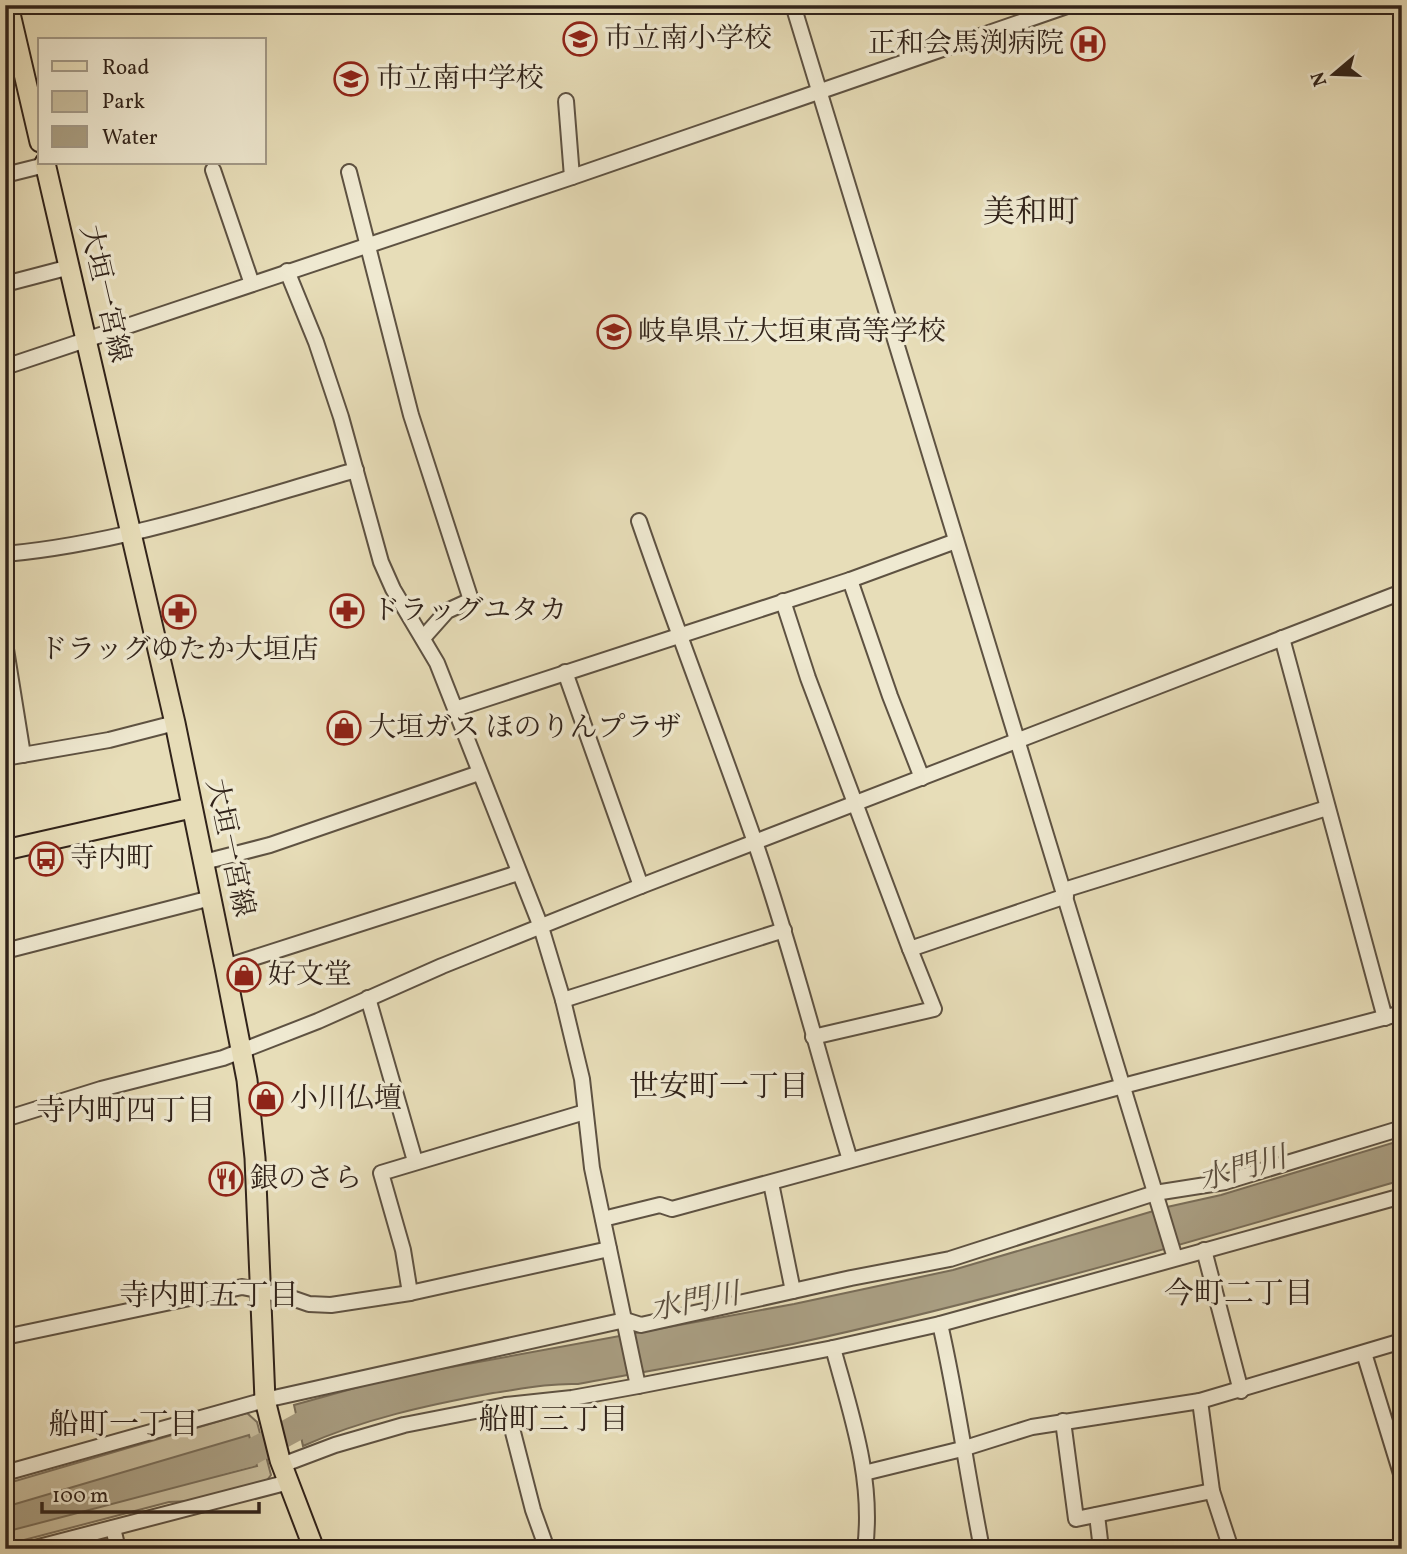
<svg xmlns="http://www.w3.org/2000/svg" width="1407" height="1554" viewBox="0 0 1407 1554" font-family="Vollkorn,'Noto Serif JP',serif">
<rect width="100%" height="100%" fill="#e7ddb8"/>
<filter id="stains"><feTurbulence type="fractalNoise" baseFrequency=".00286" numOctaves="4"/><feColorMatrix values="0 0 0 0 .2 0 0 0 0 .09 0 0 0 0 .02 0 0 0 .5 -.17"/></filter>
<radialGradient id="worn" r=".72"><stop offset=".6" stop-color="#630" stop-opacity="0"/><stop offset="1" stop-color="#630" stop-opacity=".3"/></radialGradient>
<path fill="#c8bd9d" stroke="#7c705c" stroke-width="2" d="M247 1413 257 1422 271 1475 264 1484 189 1501 169 1502 5 1545V1484Z"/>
<g fill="#a99e82" stroke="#796d58" stroke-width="2">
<path d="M1402 1140V1180C1203 1238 1004 1298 802 1342 728 1358 652 1370 578 1384 549 1383 521 1389 493 1393 428 1405 363 1419 303 1446L294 1405 391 1378 794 1304 953 1270 1167 1207 1221 1195Z"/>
<path d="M249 1435 257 1466 5 1532V1507Z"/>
</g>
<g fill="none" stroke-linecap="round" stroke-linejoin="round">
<path stroke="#a99e82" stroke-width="26" d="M220 1461 248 1454 305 1423 332 1413"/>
<defs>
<g id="minor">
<path d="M793 5 1175 1258"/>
<path d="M566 101 572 177"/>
<path d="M213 170 252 284"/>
<path d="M349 172 411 415 471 600 447 611 423 638"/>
<path d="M5 175 45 165"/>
<path d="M287 271 316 342 341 417 381 562 393 589 437 663 541 927 563 1000 582 1079 592 1168 638 1386"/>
<path d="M5 284 70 267"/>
<path d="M5 367 572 177 1070 5"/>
<path d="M639 521C676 629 718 736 756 845 792 949 818 1055 850 1160"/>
<path d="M5 554C125 543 240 503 356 470"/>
<path d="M850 580 890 696 922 778"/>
<path d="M783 601 808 678 910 949 1066 896"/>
<path d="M1282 638 1385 1018"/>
<path d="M5 643 23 755"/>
<path d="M565 672 641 886"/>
<path d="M455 709 850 580 956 541"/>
<path d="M5 758 109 740 175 723"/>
<path d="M204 862 270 845 479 773"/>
<path d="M1064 890 1327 808"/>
<path d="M5 951 211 898"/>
<path d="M225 967 518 873"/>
<path d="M368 998 415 1161"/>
<path d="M563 1000 784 930"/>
<path d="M813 1037 934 1009 910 949"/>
<path d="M5 1119 101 1089 223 1058 318 1021 442 966 641 886 1402 592"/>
<path d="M771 1183 793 1291"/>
<path d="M603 1219 660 1205 672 1209 1123 1086 1402 1013"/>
<path d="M1204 1250 1241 1391"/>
<path d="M410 1293 403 1250 381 1173 585 1112"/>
<path d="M940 1324C957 1398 967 1474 982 1549"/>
<path d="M5 1337 242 1287 283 1295 309 1304 331 1305 410 1293 609 1249"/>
<path d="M833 1348C851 1414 874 1479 865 1549"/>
<path d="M1364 1353 1402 1477"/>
<path d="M1200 1401 1212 1491 1231 1549"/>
<path d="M506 1405 533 1510 547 1549"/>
<path d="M1063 1421 1076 1519 1212 1491"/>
<path d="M282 1465 335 1445 404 1425 506 1405 572 1398 638 1386 833 1348 940 1324 1402 1196"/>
<path d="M5 1473 265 1400 625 1320 641 1325 851 1278 950 1259 1155 1193 1225 1182 1402 1128"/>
<path d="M864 1473 962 1449 1032 1427 1200 1401 1402 1341"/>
<path d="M1097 1515 1101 1549"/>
<path d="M113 1528 118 1549"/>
<path d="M31 1549 289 1482"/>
</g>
<g id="major">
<path d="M8 5 40 142"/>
<path d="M45 163 175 723 225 967 247 1080 255 1158 265 1400 280 1460 314 1549"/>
<path d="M5 850 191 808"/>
</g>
</defs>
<use href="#minor" stroke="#5e5242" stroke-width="18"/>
<use href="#major" stroke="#31231a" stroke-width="23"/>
<use href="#minor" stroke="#efe9d1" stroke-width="14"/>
<use href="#major" stroke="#e7ddb8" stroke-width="19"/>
</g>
<defs>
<symbol id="school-ring" viewBox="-11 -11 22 22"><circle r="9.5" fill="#efe9d1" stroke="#8f2418" stroke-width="1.5"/><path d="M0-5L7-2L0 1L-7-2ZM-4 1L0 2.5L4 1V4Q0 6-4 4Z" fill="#8f2418"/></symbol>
<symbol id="hospital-ring" viewBox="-11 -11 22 22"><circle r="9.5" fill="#efe9d1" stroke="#8f2418" stroke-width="1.5"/><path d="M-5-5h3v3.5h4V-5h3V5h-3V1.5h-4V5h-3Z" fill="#8f2418"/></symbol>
<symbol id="pharmacy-ring" viewBox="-11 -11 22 22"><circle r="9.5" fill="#efe9d1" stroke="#8f2418" stroke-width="1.5"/><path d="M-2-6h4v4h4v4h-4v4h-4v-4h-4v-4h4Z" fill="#8f2418"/></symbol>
<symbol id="shop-ring" viewBox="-11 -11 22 22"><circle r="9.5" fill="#efe9d1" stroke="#8f2418" stroke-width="1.5"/><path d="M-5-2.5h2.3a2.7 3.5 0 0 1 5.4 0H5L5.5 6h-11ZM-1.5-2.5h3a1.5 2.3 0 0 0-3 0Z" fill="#8f2418"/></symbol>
<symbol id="bus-ring" viewBox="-11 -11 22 22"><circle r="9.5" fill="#efe9d1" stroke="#8f2418" stroke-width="1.5"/><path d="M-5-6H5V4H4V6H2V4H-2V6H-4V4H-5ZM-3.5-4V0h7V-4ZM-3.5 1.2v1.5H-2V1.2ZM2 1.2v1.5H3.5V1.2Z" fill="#8f2418"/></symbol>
<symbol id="restaurant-ring" viewBox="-11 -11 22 22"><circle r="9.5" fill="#efe9d1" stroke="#8f2418" stroke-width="1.5"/><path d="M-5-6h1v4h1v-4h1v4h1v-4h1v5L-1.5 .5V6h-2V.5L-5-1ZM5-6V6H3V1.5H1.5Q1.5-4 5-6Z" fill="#8f2418"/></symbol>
</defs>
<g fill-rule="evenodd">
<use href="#school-ring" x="561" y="20" width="38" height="38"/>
<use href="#hospital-ring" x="1069" y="25" width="38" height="38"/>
<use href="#school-ring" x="332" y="60" width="38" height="38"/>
<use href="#school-ring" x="595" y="313" width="38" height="38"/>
<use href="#pharmacy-ring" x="328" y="592" width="38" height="38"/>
<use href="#pharmacy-ring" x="160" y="593" width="38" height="38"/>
<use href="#shop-ring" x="325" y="709" width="38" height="38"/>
<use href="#bus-ring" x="27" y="840" width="38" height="38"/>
<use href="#shop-ring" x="225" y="956" width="38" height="38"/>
<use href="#shop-ring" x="247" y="1080" width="38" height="38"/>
<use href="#restaurant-ring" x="207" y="1160" width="38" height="38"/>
</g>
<g text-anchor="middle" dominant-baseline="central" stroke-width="7" stroke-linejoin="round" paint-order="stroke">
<g font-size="28" fill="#31231a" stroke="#efe9d1" text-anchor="start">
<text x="604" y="39">市立南小学校</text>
<text x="1064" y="44" text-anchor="end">正和会馬渕病院</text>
<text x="376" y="79">市立南中学校</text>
<text x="638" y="332">岐阜県立大垣東高等学校</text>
<text x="372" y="611">ドラッグユタカ</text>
<text x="179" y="650" text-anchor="middle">ドラッグゆたか大垣店</text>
<text x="368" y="728">大垣ガス ほのりんプラザ</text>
<text x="70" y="859">寺内町</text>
<text x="268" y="975">好文堂</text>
<text x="290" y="1099">小川仏壇</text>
<text x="250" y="1179">銀のさら</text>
</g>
<g font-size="28" fill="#31231a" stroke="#efe9d1">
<text transform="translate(104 294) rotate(77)">大垣一宮線</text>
<text transform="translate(229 848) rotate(78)">大垣一宮線</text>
</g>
<g font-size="30" fill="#31231a" stroke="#efe9d1">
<text x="719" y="1088">世安町一丁目</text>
<text x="126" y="1112">寺内町四丁目</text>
<text x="1239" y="1295">今町二丁目</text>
<text x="209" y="1297">寺内町五丁目</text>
<text x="554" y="1421">船町三丁目</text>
<text x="124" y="1426">船町一丁目</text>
</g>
<g font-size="30" font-style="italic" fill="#5b4e3e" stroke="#efe9d1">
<text transform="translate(1243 1170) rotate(-16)">水門川</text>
<text transform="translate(695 1303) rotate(-11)">水門川</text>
</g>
<g font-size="32" fill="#31231a" stroke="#efe9d1">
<text x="1031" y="214">美和町</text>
</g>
</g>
<rect width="1407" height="1554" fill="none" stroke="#e7ddb8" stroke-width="28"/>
<rect x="7" y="7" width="1393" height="1540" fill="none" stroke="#31231a" stroke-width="3.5"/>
<rect x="14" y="14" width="1379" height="1526" fill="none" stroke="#31231a" stroke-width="2"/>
<rect x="38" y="38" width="228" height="126" fill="#efe9d1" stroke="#a39a88" stroke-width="2"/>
<rect x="52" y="61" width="35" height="10" fill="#e7ddb8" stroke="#a39a88" stroke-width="2"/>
<text x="102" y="74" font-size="21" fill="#31231a">Road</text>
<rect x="52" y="91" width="35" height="21" fill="#c8bd9d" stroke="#a39a88" stroke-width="2"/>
<text x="102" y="108" font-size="21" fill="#31231a">Park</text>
<rect x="52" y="126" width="35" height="21" fill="#a99e82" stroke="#a39a88" stroke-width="2"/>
<text x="102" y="144" font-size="21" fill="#31231a">Water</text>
<g transform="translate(1334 74) rotate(251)" stroke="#efe9d1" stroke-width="5" paint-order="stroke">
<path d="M0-5L12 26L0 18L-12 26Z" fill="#31231a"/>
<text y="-10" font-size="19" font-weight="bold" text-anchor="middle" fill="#31231a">N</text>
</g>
<path d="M42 1502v10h217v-10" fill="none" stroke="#31231a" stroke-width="3.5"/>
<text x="52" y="1502" font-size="21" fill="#31231a" stroke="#efe9d1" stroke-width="5" paint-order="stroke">100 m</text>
<rect width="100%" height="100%" filter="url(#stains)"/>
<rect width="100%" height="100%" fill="url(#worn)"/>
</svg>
